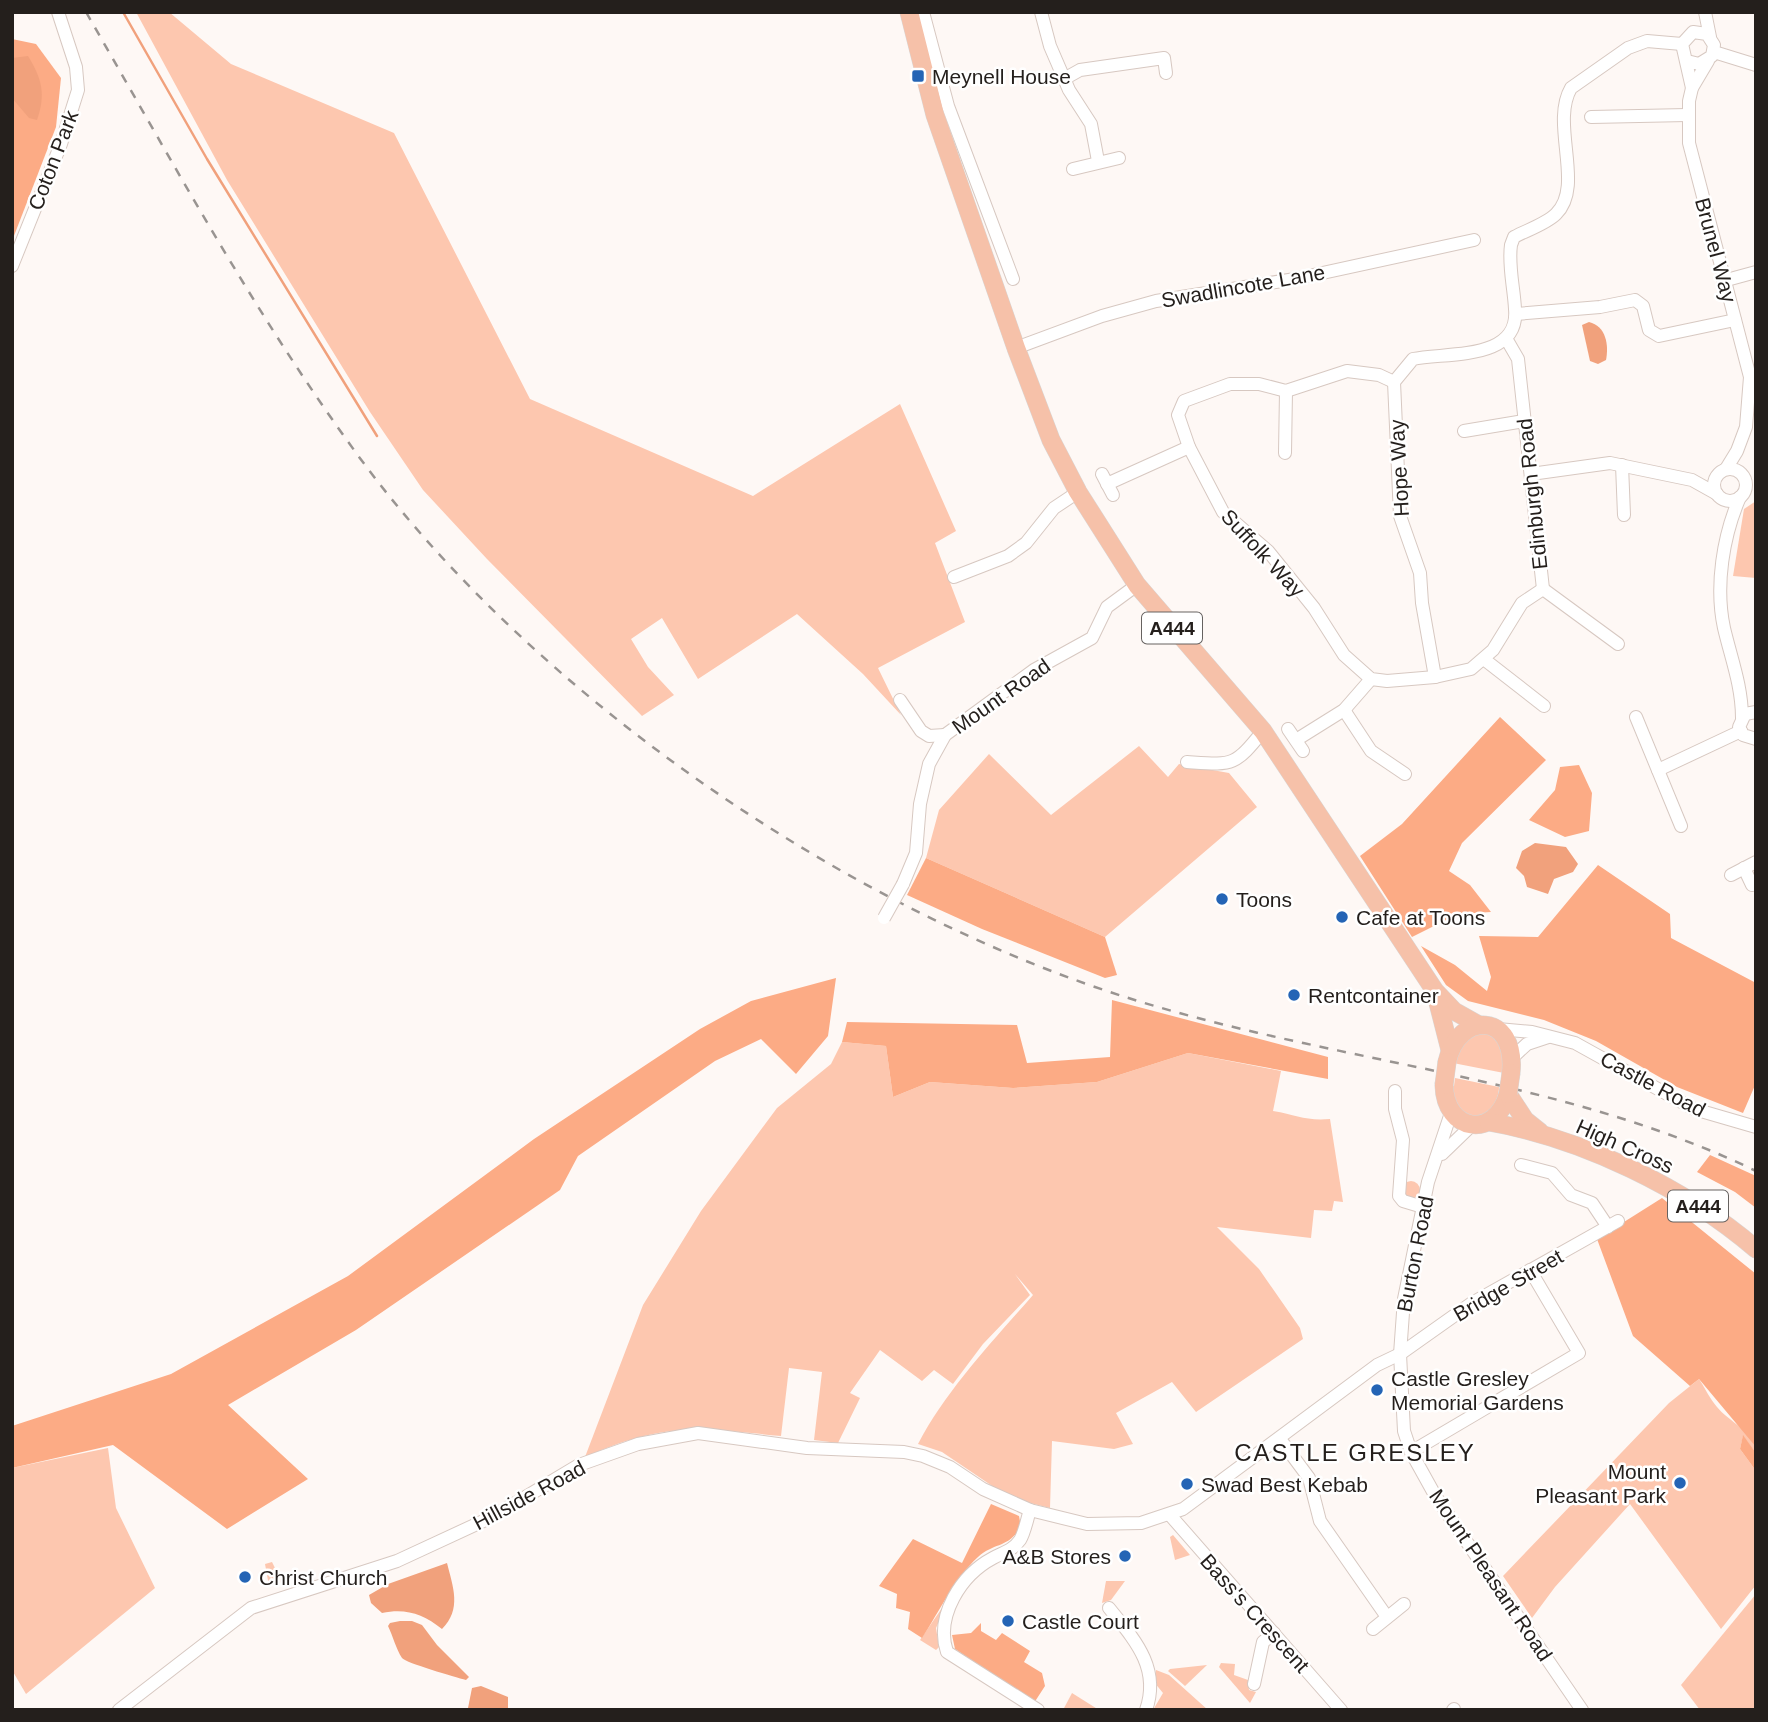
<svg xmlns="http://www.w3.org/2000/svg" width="1768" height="1722" viewBox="0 0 1768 1722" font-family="Arial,sans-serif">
<rect width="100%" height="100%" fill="#fef8f5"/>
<g fill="#fdc7af">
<path d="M136 12H169L231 64 394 133 530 399 753 496 900 404 956 531 935 543 965 622 878 668 901 715 863 674 797 614 698 679 662 618 631 639 648 667 674 695 642 716 487 559 423 490 370 412 227 180Z"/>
<path d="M1756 501V578L1733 576 1744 509Z"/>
<path d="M1139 746 1168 777 1179 764 1229 773 1257 807 1105 937 926 858 939 810 989 754 1051 815Z"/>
<path d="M1473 1031 1502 1037 1504 1073 1453 1063 1454 1054Z"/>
<path d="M842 1042 886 1046 893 1097 930 1082 1013 1088 1097 1082 1188 1053 1281 1071 1273 1111C1297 1115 1305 1121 1330 1119L1343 1202 1334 1201 1332 1211 1314 1210 1311 1238 1217 1227 1259 1269 1300 1328 1303 1339 1196 1412 1172 1382 1116 1413 1133 1444 1114 1449 1052 1441 1050 1508 1010 1498 942 1452 918 1444C947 1389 992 1342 1033 1295L1015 1274 1030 1295 983 1344 953 1384 934 1370 922 1381 880 1350 850 1393 860 1398 838 1443 814 1440 822 1372 789 1368 781 1436C697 1428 665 1422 585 1457L643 1305 701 1211 777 1108 831 1064Z"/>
<path d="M1455 1078 1499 1087C1499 1106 1480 1128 1461 1111 1455 1106 1452 1093 1449 1085L1454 1086Z"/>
<circle cx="1411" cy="1190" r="9"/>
<path d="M1699 1379C1705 1388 1710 1399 1717 1407 1728 1421 1756 1433 1756 1453L1743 1436 1740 1449 1756 1471V1585L1721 1629 1630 1504 1555 1587 1532 1618 1503 1576 1669 1403Z"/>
<path d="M108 1448 116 1508 155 1588 26 1694 12 1670V1468Z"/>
<path d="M1173 1535 1190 1555 1175 1560 1170 1537Z"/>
<path d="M272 1562 282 1582 269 1586 265 1564Z"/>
<path d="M1106 1581H1125L1111 1600 1102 1603Z"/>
<path d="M1756 1594V1710H1700L1681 1685Z"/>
<path d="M951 1595 936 1628 939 1647 936 1650 920 1640Z"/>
<path d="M1221 1663 1235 1664 1234 1675 1248 1680 1249 1690 1256 1692 1250 1703 1219 1667Z"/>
<path d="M1207 1665 1185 1686 1168 1671 1170 1669Z"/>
<path d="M1156 1670 1169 1675 1208 1710H1153L1163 1693 1154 1682Z"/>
<path d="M1072 1693 1099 1710H1063Z"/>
</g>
<g fill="#fcab85">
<path d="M12 39 36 44 61 78 56 127 12 241Z"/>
<path d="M1500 717 1546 760 1462 843 1449 871 1470 885 1491 912 1458 914 1412 937 1360 856 1402 824Z"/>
<path d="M1579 765 1592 793 1589 831 1565 837 1529 820 1555 790 1560 767Z"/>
<path d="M926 858 1105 937 1117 975 1105 978 982 929 907 895Z"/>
<path d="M1598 865 1670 914 1671 938 1756 983V1083L1743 1113 1677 1087 1596 1041 1544 1020 1468 1001 1446 985 1421 946 1455 965 1487 991 1491 977 1479 936 1538 937Z"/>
<path d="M836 978 828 1036 796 1074 761 1039 715 1061 578 1156 560 1190 356 1330 228 1405 308 1479 227 1529 113 1445 12 1468V1426L171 1374 348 1276 534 1139 700 1029 751 1001Z"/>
<path d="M1112 1000 1328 1057V1079L1188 1053 1097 1082 1013 1088 930 1082 893 1097 886 1046 842 1042 847 1022 1017 1025 1027 1063 1110 1057Z"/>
<path d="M1710 1155 1756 1176V1208L1735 1192 1697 1172Z"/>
<path d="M1662 1198 1756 1274V1447L1699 1379 1690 1386 1633 1336 1597 1239Z"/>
<path d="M1743 1435 1756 1453V1471L1740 1449Z"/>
<path d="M991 1504 1019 1516 1021 1527C1007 1549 995 1542 978 1557 955 1578 939 1612 922 1638L908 1629 910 1612 896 1608 897 1594 879 1586 913 1539 962 1563Z"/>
<path d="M981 1623V1631L996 1640 1002 1633 1030 1651 1024 1662 1042 1673 1045 1686 1034 1703 955 1649 952 1635 971 1633Z"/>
</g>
<g fill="#f1a17c">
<path d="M28 56C42 79 46 94 37 120L29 118 12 98V58Z"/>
<path d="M1589 322C1606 326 1609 345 1606 360L1598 364 1590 361 1582 325Z"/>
<path d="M1535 843 1566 847 1578 864 1573 872 1554 879 1548 894 1527 887 1524 876 1516 868 1522 851Z"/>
<path d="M447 1563C453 1587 462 1609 442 1629 423 1614 406 1608 382 1613L371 1603 369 1595 388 1584Z"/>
<path d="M400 1621H412L422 1625 437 1645 469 1677 466 1680C455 1677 406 1663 402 1658 396 1649 393 1636 388 1626L390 1623Z"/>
<path d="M481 1686 508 1697V1710L468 1708 472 1688Z"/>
</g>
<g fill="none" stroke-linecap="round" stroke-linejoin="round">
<path stroke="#f1a17c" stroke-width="2.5" d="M123 12 207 159 377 436"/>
<defs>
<g id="minor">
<path d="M923 12 948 106 1013 279"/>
<path d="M1041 12 1050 46 1069 90 1091 124 1098 161"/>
<path d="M1705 12 1710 37"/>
<path d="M1714 52 1756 65"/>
<path d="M1687 61 1699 64 1712 56 1714 45 1707 34 1693 32 1682 44 1692 88"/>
<path d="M1708 61 1692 88 1689 101V143L1750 377 1746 427 1737 451 1726 469"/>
<path d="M1064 79 1080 70 1164 58 1166 73"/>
<path d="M1591 117 1687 115"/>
<path d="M1073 169 1119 158"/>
<path d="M12 266 61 144 78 90 76 67 58 12"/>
<path d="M1723 281 1756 272"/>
<path d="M1516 314 1600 307 1635 300 1643 306 1649 330 1659 336 1735 320"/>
<path d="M1507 340 1518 359 1543 589"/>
<path d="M1016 348 1102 316 1156 301 1295 279 1474 240"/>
<path d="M1394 382 1379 375 1347 371 1286 391 1259 384H1230L1184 401 1178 415 1189 447 1223 512 1268 551 1314 608 1344 655 1371 679 1387 681 1435 677 1471 669 1493 650 1522 603 1543 589"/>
<path d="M1464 431 1524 421"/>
<path d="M1285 453 1286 391"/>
<path d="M1622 465 1624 515"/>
<circle cx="1730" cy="485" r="16"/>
<path d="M1102 474 1113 495"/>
<path d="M1531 474 1610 463 1692 480 1717 494"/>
<path d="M1107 484 1189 447"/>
<path d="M1740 497C1723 536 1715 586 1724 628 1731 658 1742 686 1742 718"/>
<path d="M954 577 1008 556 1026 543 1054 508 1078 492"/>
<path d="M1543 589 1618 644"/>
<path d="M1485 660 1544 706"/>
<path d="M1435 677 1422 603 1420 573 1400 516 1394 382 1413 359C1447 352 1520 361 1515 309 1514 288 1508 265 1511 245L1514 237C1527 230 1546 224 1556 214 1585 186 1550 124 1571 88L1628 48 1647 41 1682 44"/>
<path d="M900 700 921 731 929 736 945 735"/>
<path d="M1344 710 1371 751 1405 774"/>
<path d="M1756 712 1745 714 1739 727 1743 735 1756 739"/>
<path d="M1636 717 1681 826"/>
<path d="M1288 729 1303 751"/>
<path d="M1296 740 1344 710 1371 679"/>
<path d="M1187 762C1233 765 1234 767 1263 731"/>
<path d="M1658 770 1741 731"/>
<path d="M1744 868 1752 885"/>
<path d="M1731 875 1756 862"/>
<path d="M903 884 916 853 920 804 929 764 945 735 1034 670 1092 638 1107 607 1137 585"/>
<path d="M1498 1029 1532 1032 1575 1043 1694 1109 1756 1127"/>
<path d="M1513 1057 1527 1044 1548 1037"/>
<path d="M1395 1091V1109L1403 1140 1399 1196 1403 1201 1423 1207"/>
<path d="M1451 1113 1428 1182 1404 1299 1400 1354 1404 1431 1411 1452 1436 1497 1582 1710"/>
<path d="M1442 1154 1472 1125"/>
<path d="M1521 1165 1552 1173 1571 1195 1592 1203 1608 1227"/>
<path d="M1280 1439 1309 1478 1320 1521 1387 1617"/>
<path d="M1411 1452 1579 1353 1530 1270"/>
<path d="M1030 1510C1027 1519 1025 1532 1020 1540 1012 1551 1004 1552 993 1558 961 1575 935 1616 947 1652L1038 1710"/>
<path d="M1170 1515 1341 1710"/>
<path d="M1109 1608C1133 1638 1161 1667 1146 1710"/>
<path d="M1373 1629 1404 1604"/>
<path d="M1254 1684 1263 1642 1274 1633"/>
<path d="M119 1710 251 1608 397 1561 492 1517 579 1465 638 1444 698 1433 807 1448 904 1452 923 1456 950 1467 983 1489 1030 1510 1087 1524 1141 1523 1183 1509 1377 1365 1400 1354 1472 1303 1618 1221"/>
<path d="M1453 1710 1454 1709"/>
</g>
<g id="highway">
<path d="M909 12 935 115 1016 348 1051 440 1078 492 1137 585 1263 731 1435 991 1454 1011 1479 1025"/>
<path d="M1436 995 1450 1050"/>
<path d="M1447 1062C1458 1011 1517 1011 1511 1073"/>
<path d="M1444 1085C1445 1132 1495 1140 1508 1094"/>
<path d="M1508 1094 1525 1120 1540 1132"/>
<path d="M1489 1122C1582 1138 1685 1188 1756 1249"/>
</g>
</defs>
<use href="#minor" stroke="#d7c8c1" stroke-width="14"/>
<use href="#highway" stroke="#d8d7d6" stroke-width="19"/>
<use href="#minor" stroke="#fff" stroke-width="12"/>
<use href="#highway" stroke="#f6c1a9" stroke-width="18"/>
<path stroke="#999491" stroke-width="2.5" stroke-dasharray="9 9" stroke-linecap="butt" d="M86 12C172 161 253 311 354 450 531 695 850 913 1138 1001 1343 1064 1561 1077 1756 1171"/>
<defs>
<path id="minor-bridge" d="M884 918 903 884"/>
<g id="highway-bridge">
<path d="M1444 1085 1447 1062"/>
<path d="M1508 1094 1511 1073"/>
</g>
</defs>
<use href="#minor-bridge" stroke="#d7c8c1" stroke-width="14" stroke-linecap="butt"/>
<use href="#highway-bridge" stroke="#d8d7d6" stroke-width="19" stroke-linecap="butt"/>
<use href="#minor-bridge" stroke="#fff" stroke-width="12"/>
<use href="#highway-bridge" stroke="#f6c1a9" stroke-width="18"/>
</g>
<g fill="#2464b5" stroke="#fff" stroke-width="2.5">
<rect x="911" y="69" width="14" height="14" rx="3.5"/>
<circle cx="1222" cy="899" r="7"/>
<circle cx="1342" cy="917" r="7"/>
<circle cx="1294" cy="995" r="7"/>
<circle cx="1377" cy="1390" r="7"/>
<circle cx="1680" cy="1483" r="7"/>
<circle cx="1187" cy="1484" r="7"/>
<circle cx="1125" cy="1556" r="7"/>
<circle cx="245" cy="1577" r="7"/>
<circle cx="1008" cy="1621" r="7"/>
</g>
<g text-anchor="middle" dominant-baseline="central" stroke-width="5" stroke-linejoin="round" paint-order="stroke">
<g fill="#fff" stroke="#666260" stroke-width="2">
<rect x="1142" y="612.5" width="60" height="31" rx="5"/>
<rect x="1668" y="1190.5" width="60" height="31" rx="5"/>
</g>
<g font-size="19" font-weight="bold" fill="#241f1c">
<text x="1172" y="628">A444</text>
<text x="1698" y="1206">A444</text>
</g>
<g font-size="21" fill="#241f1c" stroke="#fff" text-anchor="start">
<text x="932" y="76">Meynell House</text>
<text x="1236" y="899">Toons</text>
<text x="1356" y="917">Cafe at Toons</text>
<text x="1308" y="995">Rentcontainer</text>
<text x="1391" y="1378">Castle Gresley<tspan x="1391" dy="24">Memorial Gardens</tspan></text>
<text x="1666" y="1471" text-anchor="end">Mount<tspan x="1666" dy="24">Pleasant Park</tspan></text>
<text x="1201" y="1484">Swad Best Kebab</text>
<text x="1111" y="1556" text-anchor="end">A&amp;B Stores</text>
<text x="259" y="1577">Christ Church</text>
<text x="1022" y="1621">Castle Court</text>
</g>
<g font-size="21" fill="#241f1c" stroke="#fff">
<text transform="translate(53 160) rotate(-69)">Coton Park</text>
<text transform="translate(1716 250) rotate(75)">Brunel Way</text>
<text transform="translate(1243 286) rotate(-10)">Swadlincote Lane</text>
<text transform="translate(1399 468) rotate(-93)">Hope Way</text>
<text transform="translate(1532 494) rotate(-96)">Edinburgh Road</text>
<text transform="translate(1263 553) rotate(47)">Suffolk Way</text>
<text transform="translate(1001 696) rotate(-35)">Mount Road</text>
<text transform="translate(1653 1084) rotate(28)">Castle Road</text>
<text transform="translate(1625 1146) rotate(24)">High Cross</text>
<text transform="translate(1415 1254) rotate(-79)">Burton Road</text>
<text transform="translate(1508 1285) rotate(-30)">Bridge Street</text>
<text transform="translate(529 1495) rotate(-28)">Hillside Road</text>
<text transform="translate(1491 1575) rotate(56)">Mount Pleasant Road</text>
<text transform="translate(1255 1613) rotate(48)">Bass's Crescent</text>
</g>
<g font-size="24" letter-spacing="2" fill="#241f1c" stroke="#fff">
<text x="1355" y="1452">CASTLE GRESLEY</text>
</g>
</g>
<rect width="1768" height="1722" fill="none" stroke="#241f1c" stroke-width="28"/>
</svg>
